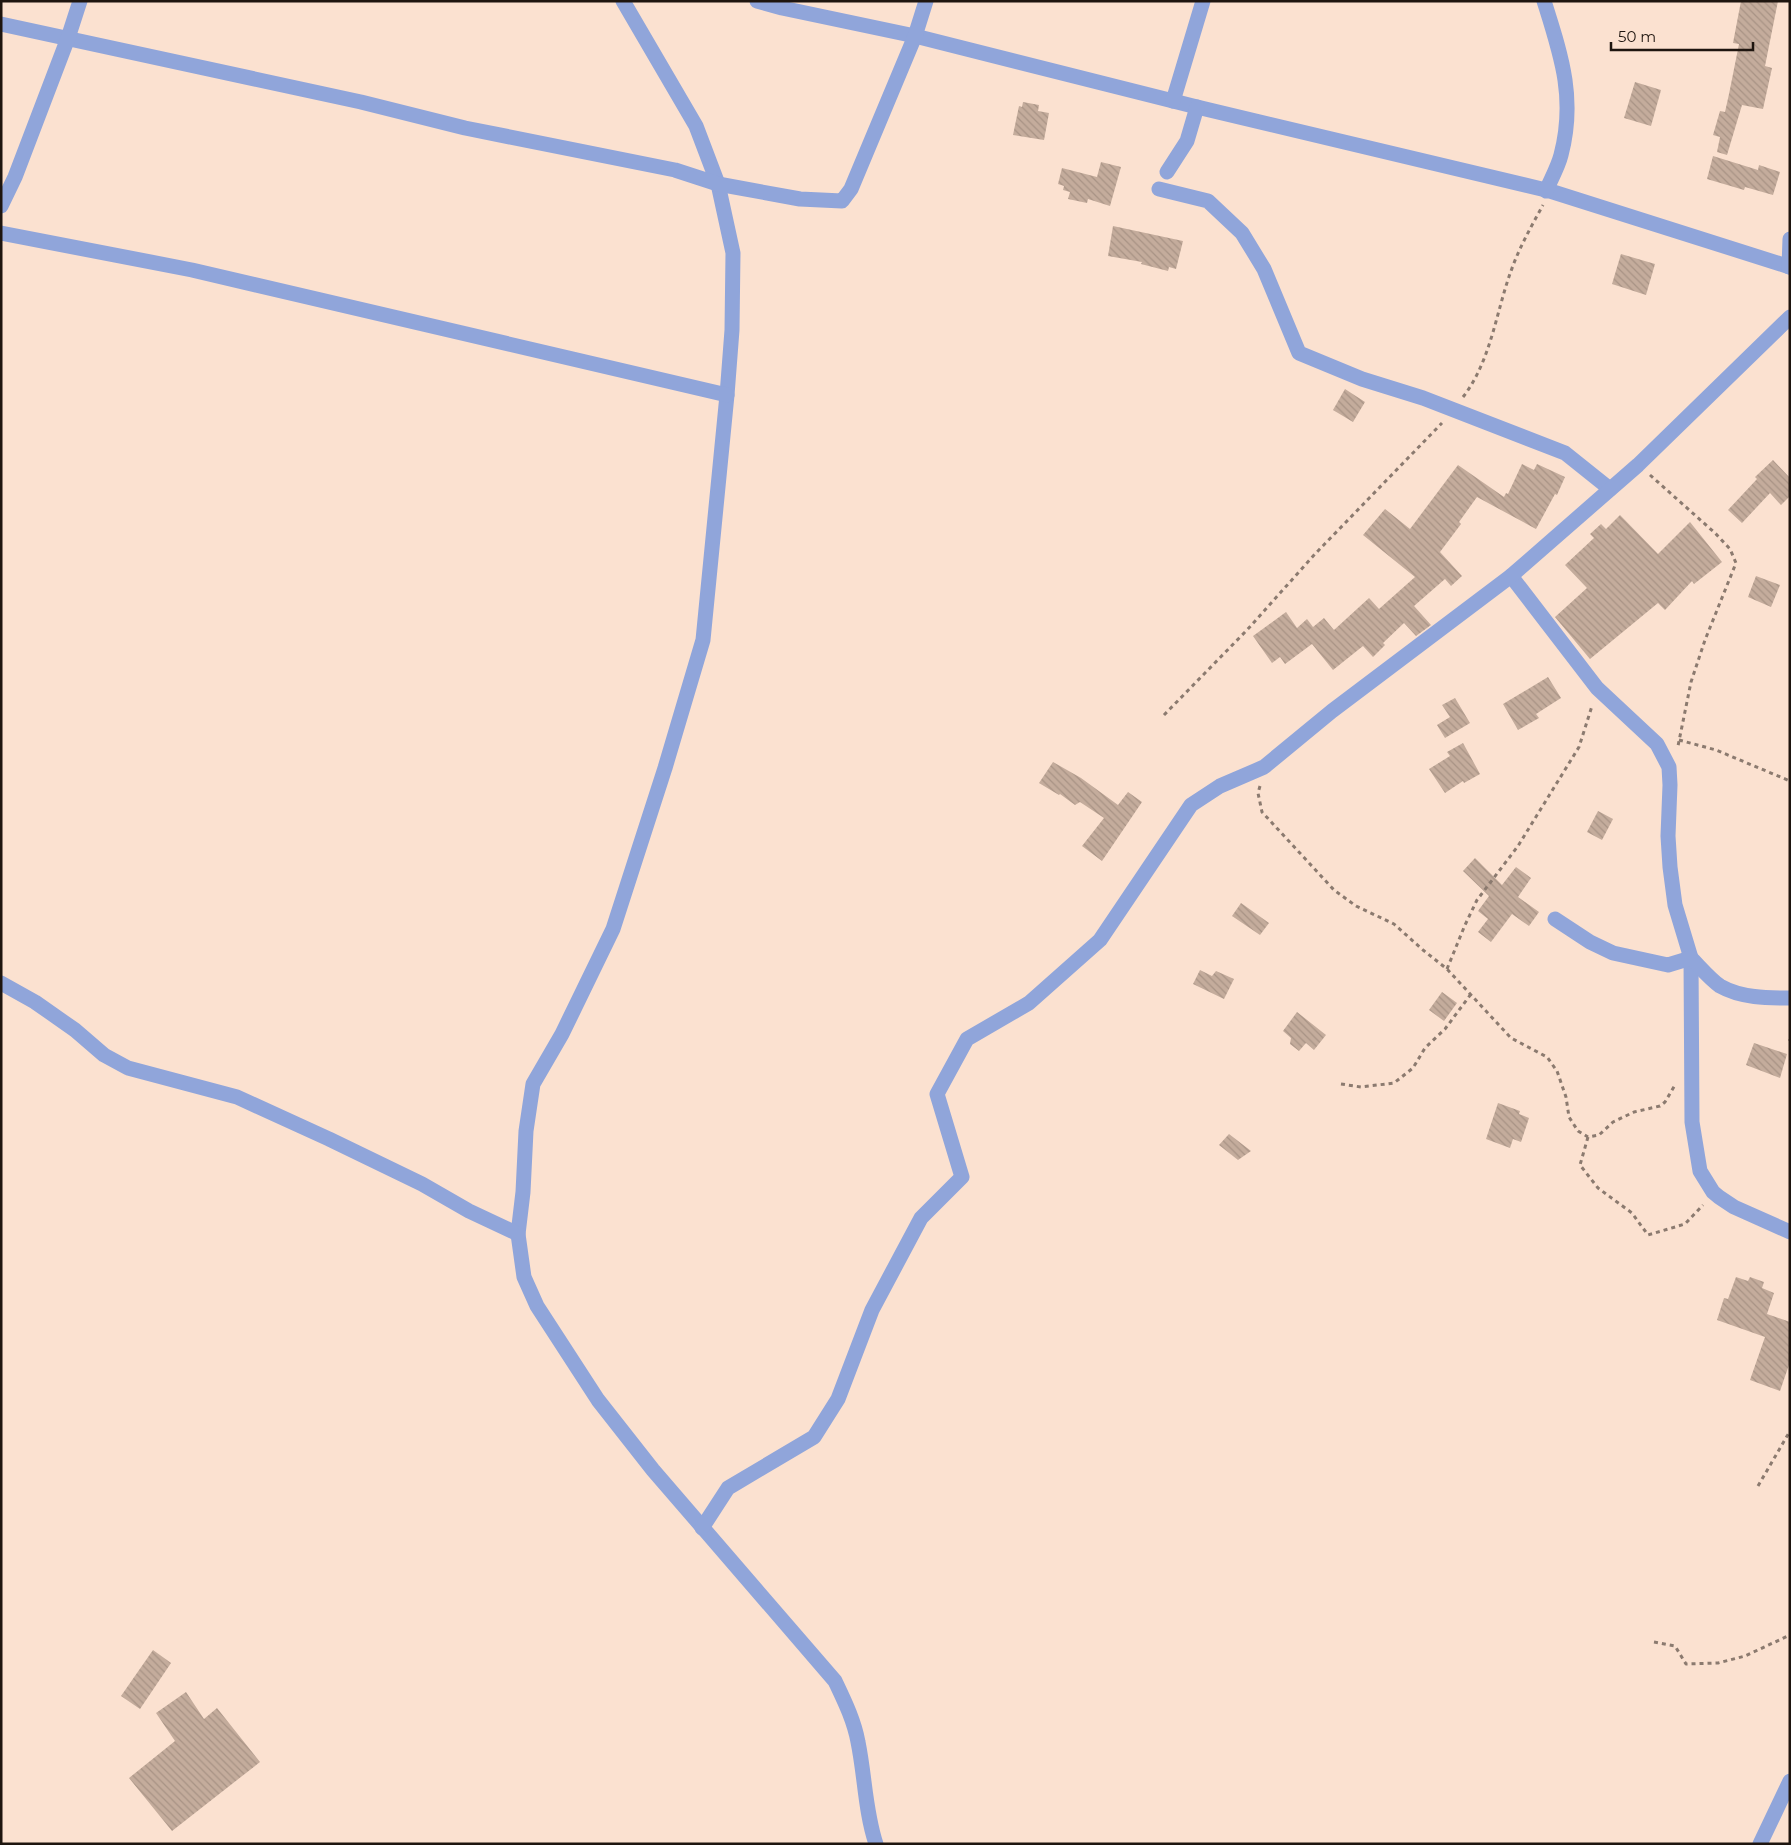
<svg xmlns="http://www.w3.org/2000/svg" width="1791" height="1845" viewBox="0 0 1791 1845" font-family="Montserrat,sans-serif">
<defs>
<pattern id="building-back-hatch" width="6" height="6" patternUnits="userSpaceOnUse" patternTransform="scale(1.25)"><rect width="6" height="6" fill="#c4ac9c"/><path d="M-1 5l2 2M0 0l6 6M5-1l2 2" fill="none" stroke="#a89385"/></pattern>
</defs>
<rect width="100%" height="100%" fill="#fbe1d0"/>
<g fill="url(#building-back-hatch)">
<path d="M1741 1H1778L1765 66 1772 68 1763 109 1742 105 1727 155 1717 152 1720 137 1713 135 1720 111 1725 112 1729 94 1739 44 1733 43Z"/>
<path d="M1635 82 1661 90 1651 126 1624 118Z"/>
<path d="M1023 102 1039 105 1038 111 1049 113 1044 140 1013 135 1019 106 1022 107Z"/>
<path d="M1713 156 1758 170 1759 165 1780 172 1773 195 1745 187 1744 190 1707 179Z"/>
<path d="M1101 162 1121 167 1110 206 1088 199 1087 203 1068 199 1070 192 1063 190 1064 186 1058 184 1062 168 1097 177Z"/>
<path d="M1113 226 1183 241 1176 269 1169 267 1168 271 1141 264 1142 262 1108 256Z"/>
<path d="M1621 254 1655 264 1646 295 1612 284Z"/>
<path d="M1345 389 1365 402 1353 422 1333 410Z"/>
<path d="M1773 460 1790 478V496L1781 505 1770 493 1742 523 1728 510 1757 479 1755 477Z"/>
<path d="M1522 464 1534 470 1537 464 1565 477 1557 495 1555 494 1536 529 1477 497 1459 522 1461 524 1440 552 1462 576 1451 586 1445 579 1414 606 1431 625 1416 636 1404 623 1383 643 1385 645 1373 657 1363 646 1333 670 1312 644 1285 664 1280 657 1272 663 1253 636 1286 612 1297 628 1307 619 1313 627 1324 618 1334 630 1369 598 1379 609 1415 577 1363 535 1385 509 1410 529 1458 465 1504 497 1506 493 1508 494Z"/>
<path d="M1620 515 1658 554 1690 522 1722 562 1694 584 1692 581 1665 610 1658 603 1590 659 1555 617 1587 588 1565 565 1594 538 1590 534 1601 524 1606 529Z"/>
<path d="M1756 576 1780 585 1771 607 1748 597Z"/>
<path d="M1548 677 1561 698 1536 714 1539 718 1518 730 1503 704Z"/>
<path d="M1455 698 1470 723 1445 738 1437 725 1450 717 1442 705Z"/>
<path d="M1463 743 1480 774 1464 783 1463 781 1445 793 1429 769 1450 756 1447 752Z"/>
<path d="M1053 762 1081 778 1118 805 1128 792 1142 802 1102 861 1082 846 1104 818 1080 802 1075 805 1060 794 1059 795 1039 783Z"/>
<path d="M1598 811 1613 819 1602 840 1587 832Z"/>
<path d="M1475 858 1502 885 1516 867 1531 878 1518 897 1539 912 1529 926 1512 914 1491 942 1478 932 1488 919 1478 911 1489 896 1463 871Z"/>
<path d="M1241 903 1269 923 1260 935 1232 916Z"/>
<path d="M1200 970 1212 976 1216 971 1234 979 1224 999 1193 984Z"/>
<path d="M1442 992 1457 1003 1444 1021 1429 1010Z"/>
<path d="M1297 1012 1326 1035 1314 1050 1306 1043 1299 1051 1290 1044 1291 1038 1283 1031Z"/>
<path d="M1754 1043 1787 1054 1780 1078 1746 1065Z"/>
<path d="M1498 1103 1520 1111 1519 1114 1529 1118 1521 1142 1513 1139 1510 1148 1486 1139Z"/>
<path d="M1229 1134 1251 1151 1238 1160 1219 1145Z"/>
<path d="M1736 1277 1748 1281 1750 1277 1764 1282 1762 1288 1774 1293 1767 1314 1790 1322V1362L1780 1391 1750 1380 1765 1337 1717 1320 1724 1298 1728 1299Z"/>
<path d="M153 1650 171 1663 140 1709 121 1696Z"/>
<path d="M186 1692 204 1719 217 1708 260 1762 172 1831 129 1778 175 1741 156 1713Z"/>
</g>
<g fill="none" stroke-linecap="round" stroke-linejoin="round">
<g stroke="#8b7a6f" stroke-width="3" stroke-dasharray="4 4" stroke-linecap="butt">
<path d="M1463 397C1491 361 1496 312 1511 271 1519 248 1531 227 1543 205"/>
<path d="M1650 475 1715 533 1730 549 1736 563 1705 640 1691 682 1678 746"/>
<path d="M1164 715 1247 630 1315 554 1442 423"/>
<path d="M1679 740 1716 750 1790 781"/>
<path d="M1260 786 1258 793 1262 812 1334 890 1356 906 1394 924 1423 950 1447 969 1511 1038 1547 1057 1557 1071 1566 1097 1569 1117 1578 1131 1588 1137 1599 1135 1613 1122 1634 1112 1660 1106 1665 1102 1675 1085"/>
<path d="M1447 969 1465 925 1477 900 1518 846 1579 747 1592 706"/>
<path d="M1790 1039V1041"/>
<path d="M1341 1084 1361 1087 1394 1083 1413 1068 1425 1048 1445 1029 1471 994"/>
<path d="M1588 1137 1580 1165 1598 1188 1632 1213 1648 1235 1685 1224 1703 1205"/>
<path d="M1758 1486 1790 1431"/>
<path d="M1654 1642 1675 1646 1686 1664 1718 1663 1745 1656 1790 1635"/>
</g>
<g stroke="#90a5da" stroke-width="15">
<path d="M623 1 696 126 718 184 733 253 732 330 727 395 703 640 665 768 613 929 562 1034 533 1084 526 1131 523 1192 518 1234 524 1277 537 1306 598 1400 653 1470 835 1681C844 1700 854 1720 858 1742 865 1776 865 1811 876 1844"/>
<path d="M757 1 782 8 915 36 1197 107 1550 191 1790 267"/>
<path d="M1544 1C1561 55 1576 98 1561 155 1558 167 1551 179 1546 191"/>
<path d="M1 24 361 102 465 128 675 170 718 184 800 199 842 201 851 189 915 36 926 1"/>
<path d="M1173 101 1203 1"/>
<path d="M1167 172 1187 141 1197 107"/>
<path d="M1159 189 1208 201 1242 233 1264 269 1299 353 1362 379 1423 398 1565 453 1610 489"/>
<path d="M1 206 15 177 68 38 80 1"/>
<path d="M1 233 192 270 727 395"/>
<path d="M1789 267 1790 239"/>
<path d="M1511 576 1597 688 1657 744 1669 767 1670 785 1668 836 1670 867 1675 905 1691 958 1692 1122 1700 1171 1713 1192 1719 1197 1734 1207 1790 1232"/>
<path d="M1555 919 1590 942 1613 953 1668 965 1691 958C1700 967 1710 979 1720 986 1741 998 1767 998 1790 998"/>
<path d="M1 983 35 1002 75 1030 104 1055 128 1068 237 1097 329 1139 422 1184 469 1211 518 1234"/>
<path d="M702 1528 728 1488 814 1437 838 1399 872 1310 921 1218 962 1177 937 1094 967 1039 1029 1003 1100 940 1191 805 1220 786 1264 767 1332 711 1511 576 1638 465 1790 317"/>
<path d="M1760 1844 1790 1781"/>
</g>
</g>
<rect width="1791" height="1845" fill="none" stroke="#1e150f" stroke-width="5"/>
<path d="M1611 42v8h142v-8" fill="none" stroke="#1e150f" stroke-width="2.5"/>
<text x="1618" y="42" font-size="15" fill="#1e150f" stroke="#fbe1d0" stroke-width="4" paint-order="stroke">50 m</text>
</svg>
